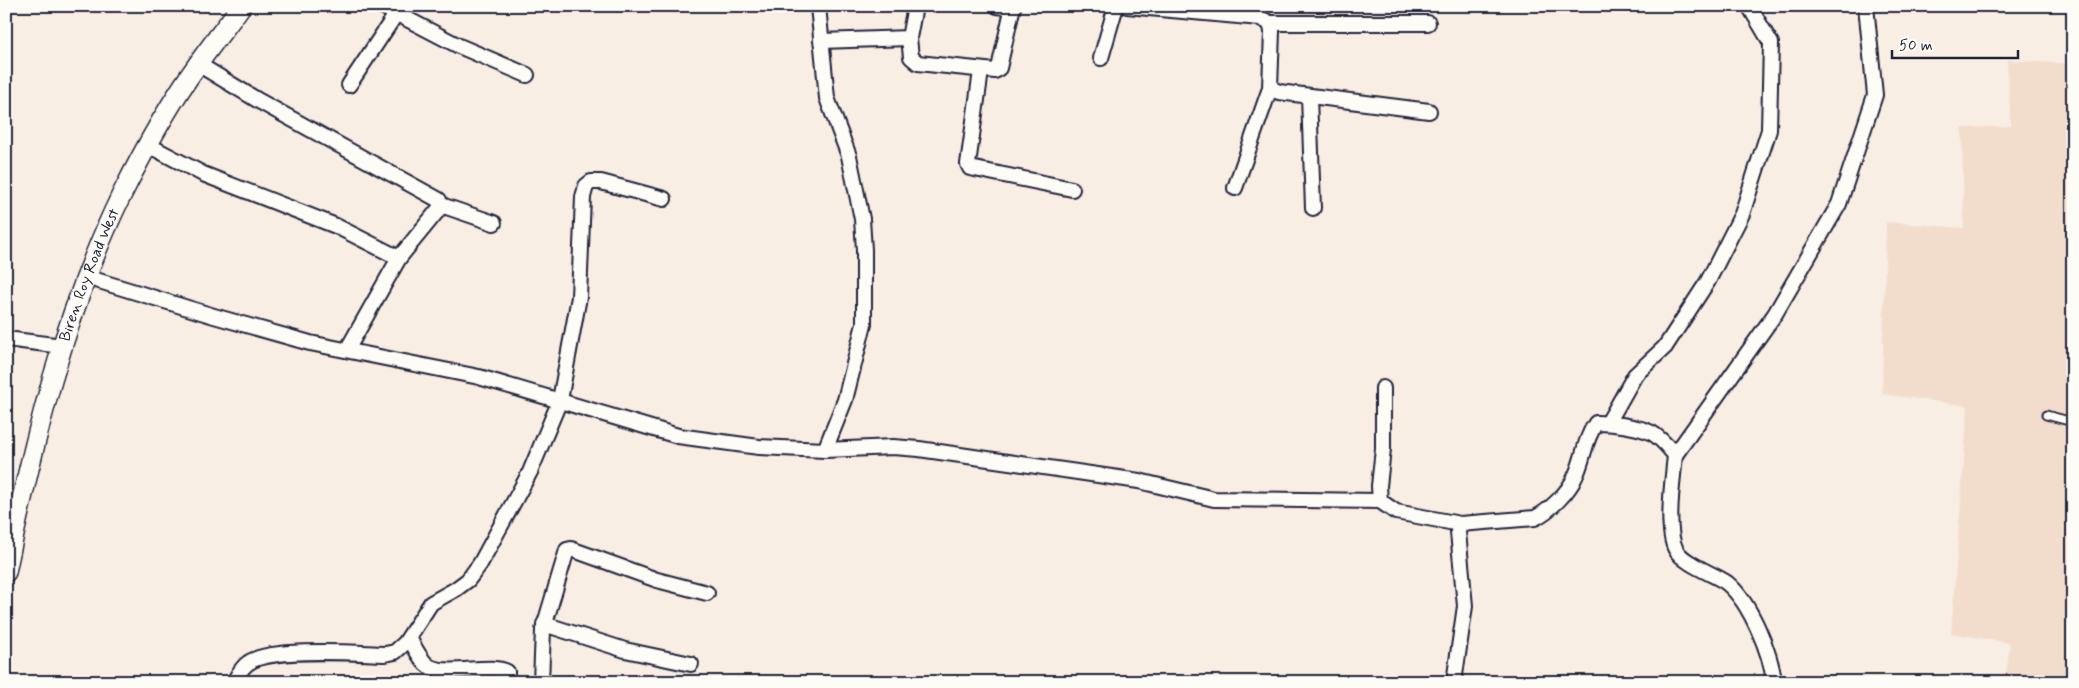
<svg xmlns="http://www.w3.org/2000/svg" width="2079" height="688" viewBox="0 0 2079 688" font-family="Mynerve,sans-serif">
<rect width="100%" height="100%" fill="#f8eee4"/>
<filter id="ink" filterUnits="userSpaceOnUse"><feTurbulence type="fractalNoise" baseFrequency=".02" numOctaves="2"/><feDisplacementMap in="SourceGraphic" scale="10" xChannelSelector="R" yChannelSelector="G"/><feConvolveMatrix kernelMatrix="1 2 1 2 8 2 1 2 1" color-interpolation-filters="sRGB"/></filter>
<g filter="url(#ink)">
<path fill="#f2ddcd" d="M2007 60 2073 64V682H2005L2010 643 1951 633 1968 406 1882 394 1886 222 1964 228 1962 128 2011 126Z"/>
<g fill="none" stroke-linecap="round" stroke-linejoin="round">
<defs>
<path id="service" d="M2046 415 2073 422"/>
<g id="minor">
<path d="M382 6 459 46 527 75"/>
<path d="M818 6 827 98 849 156 862 219 864 250V324L845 400 825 450"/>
<path d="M997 6 1013 8"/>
<path d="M1127 6 1260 18 1270 23 1272 31 1270 88 1279 92 1429 111"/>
<path d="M1270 23H1428"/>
<path d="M909 38 911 57 918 63 995 71 999 68 1013 6"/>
<path d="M821 41 909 38 915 6"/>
<path d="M1101 58 1116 6"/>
<path d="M198 64 259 101 439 200 441 205 439 209 399 258 347 350"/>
<path d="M981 71 968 164 970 168 1072 189"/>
<path d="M349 85 396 14"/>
<path d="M1309 96 1313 208"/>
<path d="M148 145 203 174 336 226 399 258"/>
<path d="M1235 188 1270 88"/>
<path d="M441 205 494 223"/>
<path d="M86 277 214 316 310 343 479 377 678 436 759 447 825 450 893 447 919 449 1139 481 1214 499 1380 501"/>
<path d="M6 339 62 346"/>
<path d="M1383 388V449L1379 486 1380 501 1396 512 1460 524"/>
<path d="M1608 423 1635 375 1665 347 1708 281 1742 214 1769 130 1771 43 1749 6"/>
<path d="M1675 455 1775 314 1839 204 1875 95 1866 6"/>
<path d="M544 624 625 650 691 664"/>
<path d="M409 638C414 646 419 657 426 664 441 679 491 662 507 672V682"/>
<path d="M234 682C238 675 241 668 248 663 269 647 356 653 385 654L395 652 405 643 431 603 456 589 468 580 480 564 530 472 560 400 579 297 583 197 586 186 591 182H601L664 199"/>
<path d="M541 682 543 630 567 550 571 549 657 580 707 593"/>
<path d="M1454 682 1465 606 1458 532 1460 524 1535 518C1549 511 1569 492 1575 477 1584 459 1584 440 1596 423 1611 423 1638 426 1652 433 1661 438 1668 447 1675 455 1673 479 1665 530 1676 550 1684 564 1714 574 1727 583 1750 602 1771 653 1774 682"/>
</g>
<g id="secondary">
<path id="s1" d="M6 572C33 443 64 313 122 194 144 150 169 104 198 64 212 44 227 26 241 6"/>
</g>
</defs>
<use href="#service" stroke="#22223b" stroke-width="11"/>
<use href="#minor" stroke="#22223b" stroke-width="18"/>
<use href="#secondary" stroke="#22223b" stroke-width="22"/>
<use href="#service" stroke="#fdfcf7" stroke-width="7"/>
<use href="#minor" stroke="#fdfcf7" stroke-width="14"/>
<use href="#secondary" stroke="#fdfcf7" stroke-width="19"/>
</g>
</g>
<g text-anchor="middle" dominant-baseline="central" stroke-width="5" stroke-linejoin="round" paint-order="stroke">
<g font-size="16" fill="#22223b" stroke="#fdfcf7">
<text stroke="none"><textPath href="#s1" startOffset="309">Biren Roy Road West</textPath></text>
</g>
</g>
<rect width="2079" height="688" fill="none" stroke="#fdfcf7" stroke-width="25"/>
<rect x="12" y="12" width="2054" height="663" fill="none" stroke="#22223b" stroke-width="2" filter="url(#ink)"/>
<path d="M1892 50v8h126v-8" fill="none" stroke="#22223b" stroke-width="2.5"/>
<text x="1899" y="50" font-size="15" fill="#22223b" stroke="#fdfcf7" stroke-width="4" paint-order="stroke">50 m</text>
</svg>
